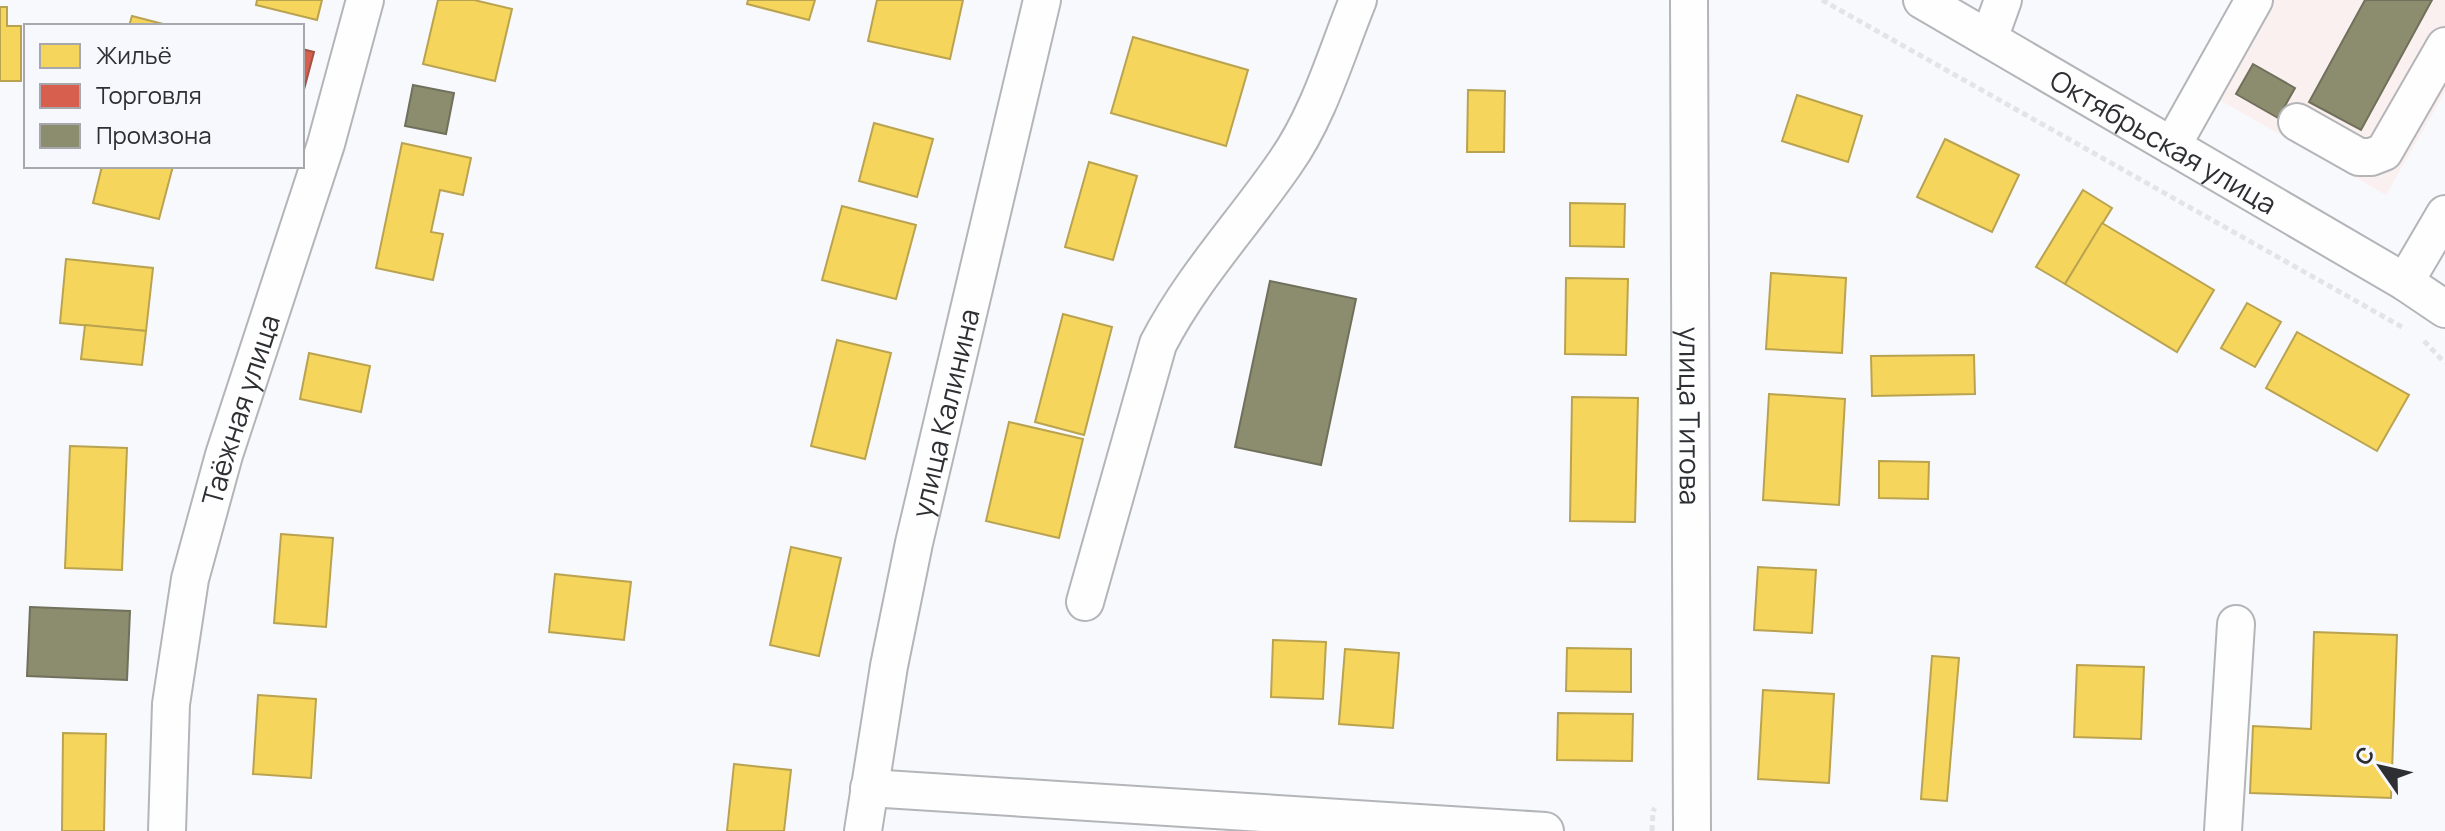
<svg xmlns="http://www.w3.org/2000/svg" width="2445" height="831" viewBox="0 0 2445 831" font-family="Manrope,sans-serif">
<rect width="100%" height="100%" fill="#f7f9fc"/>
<path fill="#fbf0f0" d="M2235 0H2445V92L2386 195 2190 83Z"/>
<g fill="#f6d55c" stroke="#baa350" stroke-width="2">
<path d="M257 0H322L317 20 256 5Z"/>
<path d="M438 0H474L512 9 495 81 423 64Z"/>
<path d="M748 0H815L809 20 747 4Z"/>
<path d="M877 0H963L950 59 868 41Z"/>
<path d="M0 7H7V26H21V81H0Z"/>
<path d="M132 16 171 26H129Z"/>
<path d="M1133 37 1248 70 1226 146 1111 113Z"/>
<path d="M1468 90 1505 91 1504 152H1467Z"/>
<path d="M1797 95 1862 116 1848 162 1782 141Z"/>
<path d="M874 123 933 139 917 197 859 181Z"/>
<path d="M1945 139 2019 175 1992 232 1917 197Z"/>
<path d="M402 143 471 158 463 195 440 190 431 232 443 234 433 280 376 268Z"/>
<path d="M1089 162 1137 176 1113 260 1065 247Z"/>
<path d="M102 166H173L159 219 93 203Z"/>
<path d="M2083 190 2112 208 2065 284 2036 267Z"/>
<path d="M1570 203 1625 204 1624 247 1570 246Z"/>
<path d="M842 206 916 225 896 299 822 280Z"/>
<path d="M2102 223 2214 290 2177 352 2065 284Z"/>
<path d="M66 259 153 268 146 331 60 323Z"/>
<path d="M1771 273 1846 278 1842 353 1766 349Z"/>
<path d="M1566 278 1628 279 1626 355 1565 354Z"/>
<path d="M2247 303 2281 322 2255 367 2221 348Z"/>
<path d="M1063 314 1112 327 1084 435 1035 422Z"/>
<path d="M85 325 146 331 142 365 81 359Z"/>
<path d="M2297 332 2409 395 2377 451 2266 388Z"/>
<path d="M837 340 891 353 865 459 811 446Z"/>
<path d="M309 353 370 366 361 412 300 399Z"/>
<path d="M1974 355 1975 394 1872 396 1871 356Z"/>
<path d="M1769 394 1845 399 1839 505 1763 500Z"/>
<path d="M1572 397 1638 398 1635 522 1570 521Z"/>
<path d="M1009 422 1083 439 1059 538 986 521Z"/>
<path d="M70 446 127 448 122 570 65 568Z"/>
<path d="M1879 461 1929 462 1928 499 1879 498Z"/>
<path d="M281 534 333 538 326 627 274 623Z"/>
<path d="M791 547 841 558 819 656 770 645Z"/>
<path d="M1758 567 1816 570 1812 633 1754 630Z"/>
<path d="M555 574 631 582 624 640 549 632Z"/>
<path d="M2314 632 2397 635 2391 798 2250 793 2253 726 2311 729Z"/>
<path d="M1273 640 1326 642 1323 699 1271 697Z"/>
<path d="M1567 648 1631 649V692L1566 691Z"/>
<path d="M1345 649 1399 653 1393 728 1339 724Z"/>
<path d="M1932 656 1959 658 1947 801 1921 799Z"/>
<path d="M2077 665 2144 667 2141 739 2074 737Z"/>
<path d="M1763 690 1834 694 1829 783 1758 779Z"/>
<path d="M258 695 316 699 311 778 253 774Z"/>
<path d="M1558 713 1633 714 1632 761 1557 760Z"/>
<path d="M63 733 106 734 104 831H62Z"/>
<path d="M734 764 791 770 784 831H727Z"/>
</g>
<path fill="#d6604d" stroke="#a45145" stroke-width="2" d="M302 49 314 52 302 97Z"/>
<g fill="#8c8c6e" stroke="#70705c" stroke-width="2">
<path d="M2365 0H2432L2361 130 2309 102Z"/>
<path d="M2253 64 2295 88 2278 118 2236 94Z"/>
<path d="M413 85 454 93 446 134 405 126Z"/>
<path d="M1270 281 1356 299 1321 465 1235 447Z"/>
<path d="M30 607 130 611 127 680 27 676Z"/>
</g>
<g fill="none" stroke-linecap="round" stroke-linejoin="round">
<defs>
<g id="minor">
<path id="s1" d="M1689 0 1692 831"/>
<path id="s2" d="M1922 0 2405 282 2445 309"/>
<path d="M1989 39 2003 0"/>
<path d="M2297 122 2359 157H2371L2384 152 2445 46"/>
<path d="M2172 146 2254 0"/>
<path d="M2405 282 2445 214"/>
<path d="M1085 602 1158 344C1192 278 1243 224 1285 163 1319 115 1336 54 1358 0"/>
<path d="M869 788 1545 831"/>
<path id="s3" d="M167 831 171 704 190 579 224 455 326 144 365 0"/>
<path id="s4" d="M863 831 889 666 914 543 1042 0"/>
<path d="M2223 831 2236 624"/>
</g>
</defs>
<use href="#minor" stroke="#b3b5b8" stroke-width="40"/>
<g stroke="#e3e4e5" stroke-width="5" stroke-dasharray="6 4" stroke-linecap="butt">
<path d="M1822 0 2402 327"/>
<path d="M2424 341 2445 363"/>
<path d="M1652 831 1653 811 1655 808"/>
</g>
<use href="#minor" stroke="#fefeff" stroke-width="36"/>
</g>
<g text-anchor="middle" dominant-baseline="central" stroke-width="8" stroke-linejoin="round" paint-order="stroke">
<g font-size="28" fill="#2e2f33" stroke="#f6f8fd">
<text stroke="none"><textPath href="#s2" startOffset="280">Октябрьская улица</textPath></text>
<text stroke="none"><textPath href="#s3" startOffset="430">Таёжная улица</textPath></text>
<text stroke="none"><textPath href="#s4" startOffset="426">улица Калинина</textPath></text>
<text stroke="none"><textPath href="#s1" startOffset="416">улица Титова</textPath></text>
</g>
</g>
<rect x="24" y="24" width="280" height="144" fill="#f6f8fd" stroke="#a6a8ac" stroke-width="2"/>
<rect x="40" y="44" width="40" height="24" fill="#f6d55c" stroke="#a6a8ac" stroke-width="2"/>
<text x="96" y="64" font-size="24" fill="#2e2f33">Жильё</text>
<rect x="40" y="84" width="40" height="24" fill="#d6604d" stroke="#a6a8ac" stroke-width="2"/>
<text x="96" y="104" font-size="24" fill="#2e2f33">Торговля</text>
<rect x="40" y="124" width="40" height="24" fill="#8c8c6e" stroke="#a6a8ac" stroke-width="2"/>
<text x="96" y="144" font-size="24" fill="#2e2f33">Промзона</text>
<g transform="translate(2381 767) rotate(304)" stroke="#f6f8fd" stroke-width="6" paint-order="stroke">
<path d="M0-6L14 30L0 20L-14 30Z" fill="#2e2f33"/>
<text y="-12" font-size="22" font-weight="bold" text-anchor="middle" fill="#2e2f33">С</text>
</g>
</svg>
